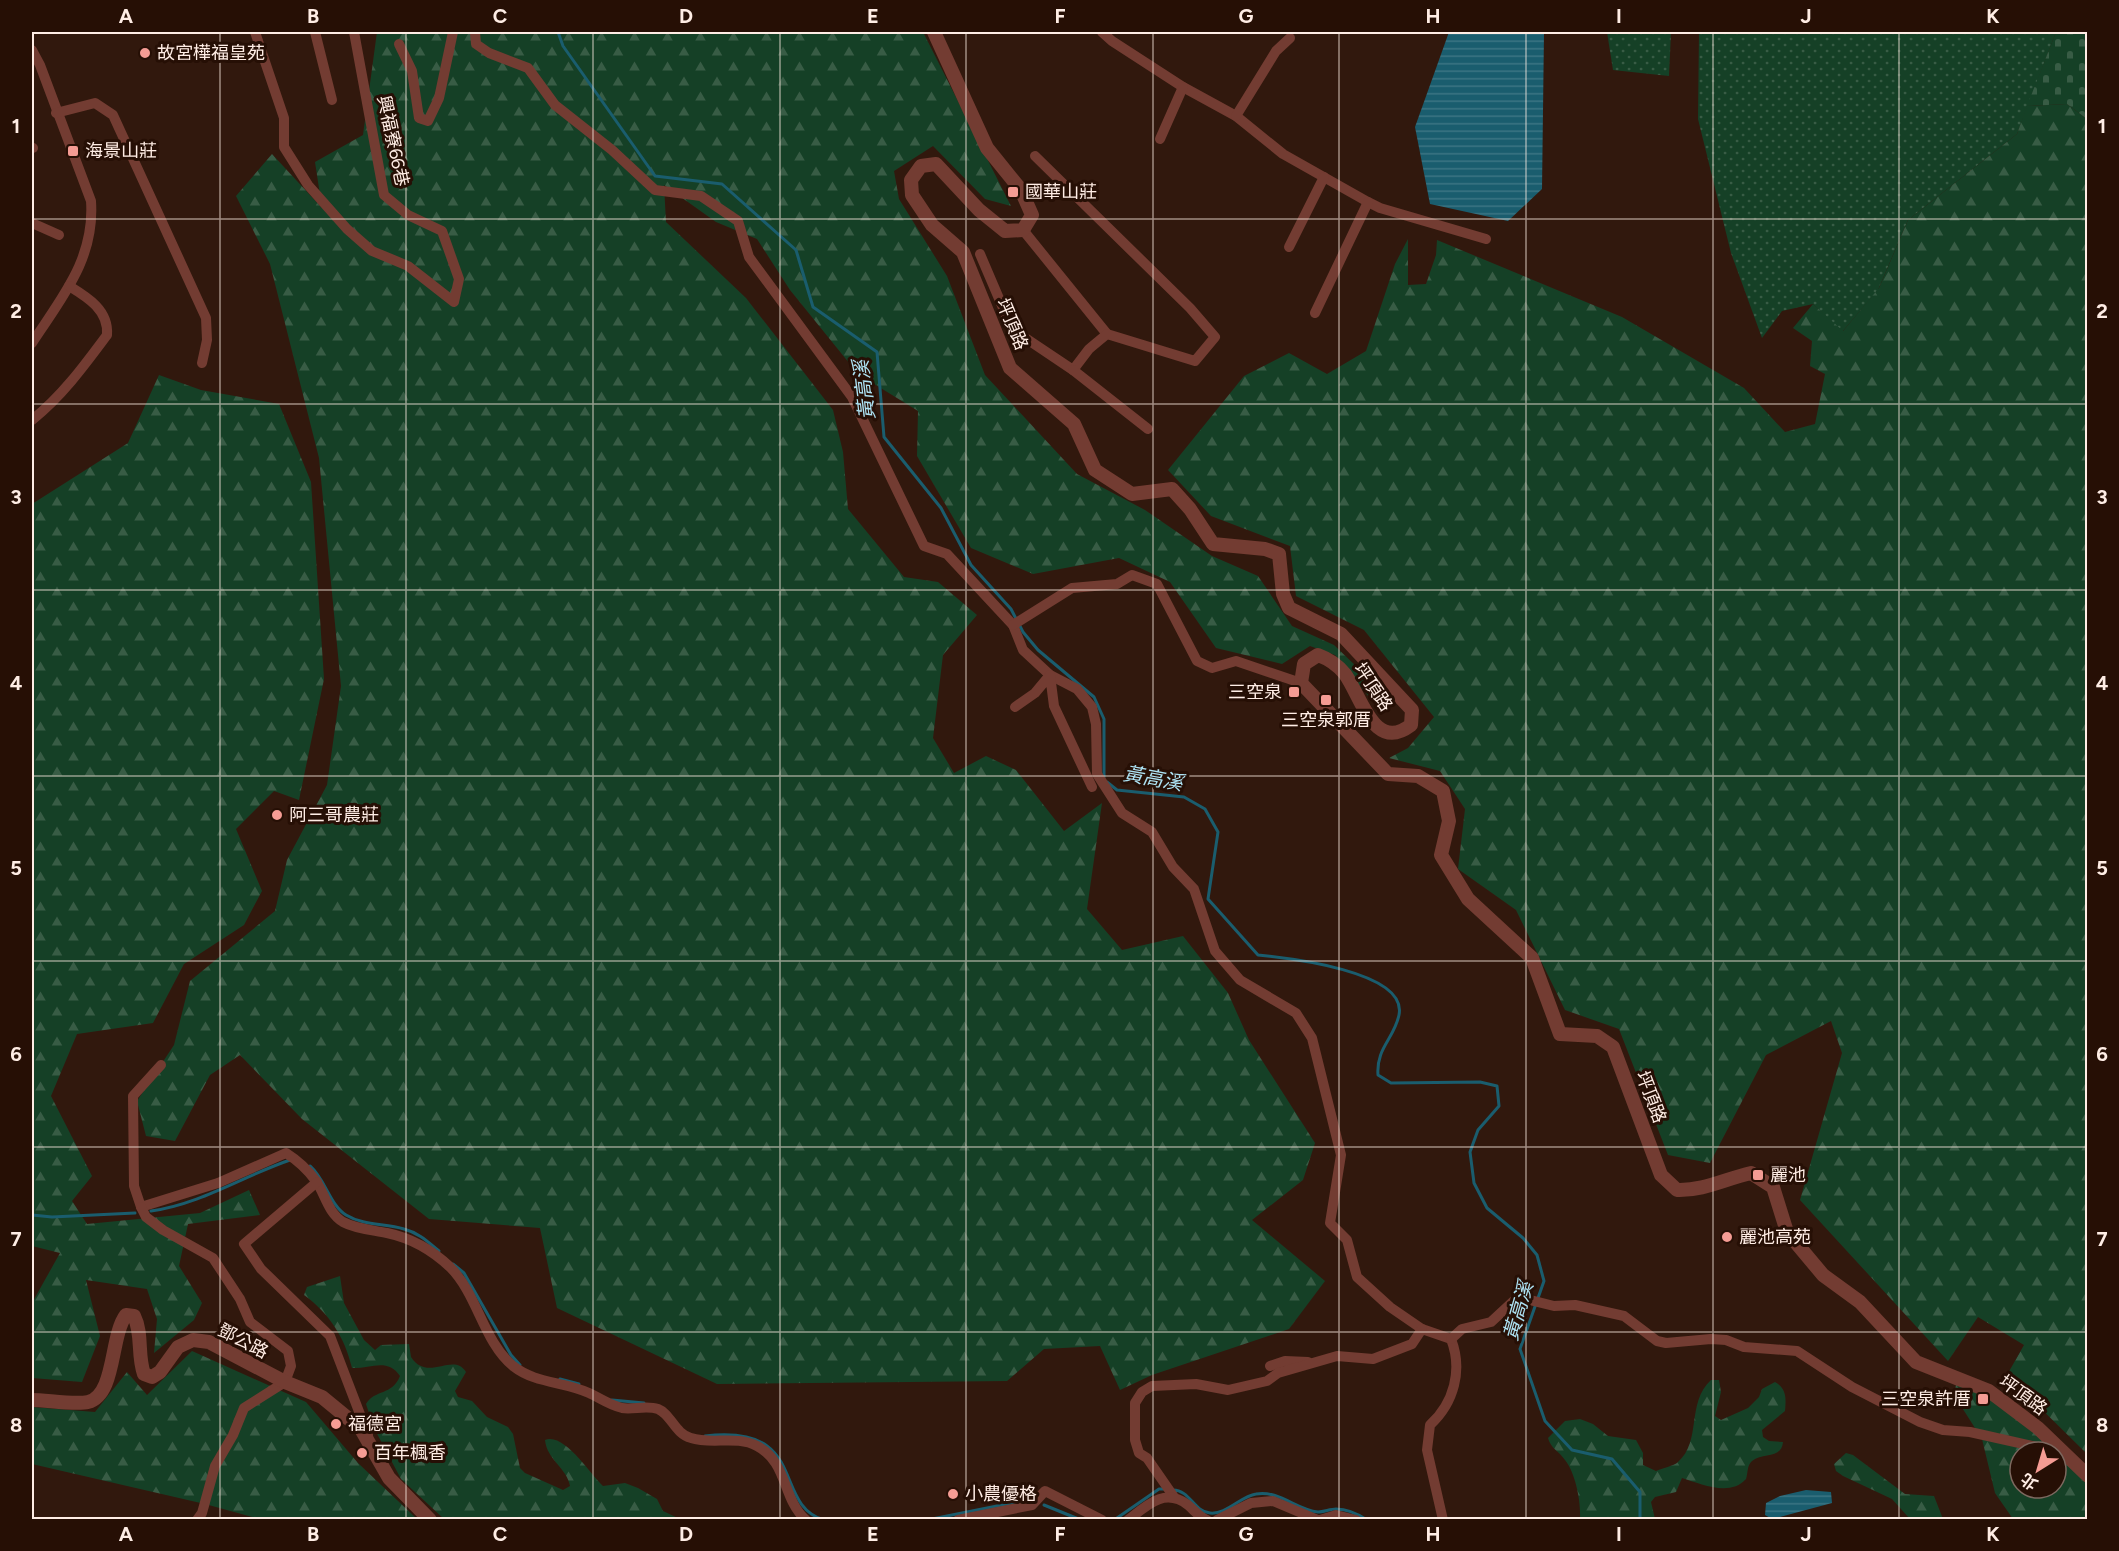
<svg xmlns="http://www.w3.org/2000/svg" width="2119" height="1551" viewBox="0 0 2119 1551" font-family="Figtree,'Noto Sans TC',sans-serif">
<defs>
<pattern id="grass-dots" width="8" height="8" patternUnits="userSpaceOnUse" patternTransform="scale(1.5)"><rect width="8" height="8" fill="#154026"/><path d="M2 2h.1M6 6h.1" fill="none" stroke="#385c45" stroke-width="1.8" stroke-linecap="round"/></pattern>
<pattern id="forest-firs" width="22" height="20" patternUnits="userSpaceOnUse" patternTransform="scale(1.5)"><rect width="22" height="20" fill="#154026"/><path d="M5 1l3.5 6h-7zM16 11l3.5 6h-7z" fill="#385c45"/></pattern>
<pattern id="cemetery-stones" width="16" height="16" patternUnits="userSpaceOnUse" patternTransform="scale(1.5)"><rect width="16" height="16" fill="#154026"/><path d="M2 7V4a2 2 0 0 1 4 0v3zM10 15v-3a2 2 0 0 1 4 0v3z" fill="#385c45"/></pattern>
<pattern id="water-rules" width="6" height="5" patternUnits="userSpaceOnUse" patternTransform="scale(1.5)"><rect width="6" height="5" fill="#1a5d6e"/><path d="M0 2.5h6" fill="none" stroke="#3c7583"/></pattern>
</defs>
<rect width="100%" height="100%" fill="#31180d"/>
<g fill="url(#grass-dots)">
<path d="M1607 32H1671L1669 76 1613 70Z"/>
<path d="M1699 32H2056L2017 134 1908 220 1878 290 1842 332 1813 304 1782 311 1762 338 1731 253 1698 119Z"/>
</g>
<g fill="url(#forest-firs)" fill-rule="evenodd">
<path d="M377 32H923L1011 206 985 199 933 146 894 171 899 199 947 276 985 375 1077 474 1145 510 1212 556 1258 576 1292 626 1334 645 1386 695 1388 707H1377L1335 655 1310 646 1282 664 1216 648 1170 582 1119 558 1033 574 971 548 917 456 918 411 858 374 790 290 757 239 716 222 664 185 666 222 746 298 833 410 843 452 848 509 904 577 938 582 977 615 943 655 933 738 954 773 986 756 1016 770 1064 831 1102 803 1087 909 1122 950 1183 936 1228 993 1249 1040 1315 1143 1303 1180 1252 1220 1325 1281 1289 1329 1152 1375 1120 1390 1100 1346 1044 1349 1007 1381 717 1384 557 1308 540 1228 429 1219 302 1119 240 1055 210 1075 175 1141 146 1136 137 1101 174 1045 190 981 275 911 287 860 327 785 341 686 319 458 270 264 236 196 272 154 322 208 315 162 363 135Z"/>
<path d="M2067 104 2087 119V1454L2007 1375 2024 1345 1978 1317 1948 1361 1800 1200 1842 1053 1831 1021 1766 1055 1710 1163 1668 1155 1619 1029 1565 1010 1516 910 1458 869 1465 809 1440 771 1389 758 1408 748 1434 717 1364 630 1296 596 1290 546 1211 516 1168 470 1244 376 1289 353 1327 374 1366 351 1395 264 1408 239V285L1426 284 1436 255 1437 240 1622 317 1744 388 1785 432 1815 424 1825 374 1810 366 1812 341 1793 328 1813 304 1843 331 1879 288 1908 220 2017 134 2027 106Z"/>
<path d="M159 375 201 390 279 404 311 482 324 679 299 800 274 791 236 829 262 891 244 925 184 964 153 1023 77 1034 51 1096 92 1176 72 1201 87 1224 200 1213 249 1190 260 1215 188 1224 179 1266 202 1303 194 1320 154 1353 157 1319 147 1289 86 1280 100 1336 82 1382 32 1378V1303L60 1253 32 1246V504L128 443Z"/>
<path d="M340 1276 344 1303 364 1340 375 1350 381 1345 409 1344 411 1357C428 1383 453 1351 466 1372L455 1391 458 1397 472 1401 487 1417 508 1427 513 1434 520 1468 525 1473 563 1490 570 1486C567 1468 547 1460 545 1440 564 1432 591 1475 603 1486L625 1483 638 1488 657 1499 663 1511 680 1519H444L401 1479 374 1428 366 1404C375 1389 392 1396 400 1376 388 1357 369 1369 352 1368 345 1338 330 1314 304 1295L307 1287Z"/>
<path d="M192 1351 306 1402 358 1463 417 1519H260L205 1504 32 1464V1407L95 1412 127 1372 147 1395Z"/>
<path d="M1711 1380H1719L1721 1392 1715 1416 1721 1420 1748 1408 1759 1397 1762 1389 1775 1382C1787 1389 1786 1399 1785 1411L1762 1430 1763 1437 1769 1441 1783 1442C1781 1460 1763 1452 1752 1461 1747 1465 1748 1473 1746 1479 1730 1497 1701 1484 1682 1478L1676 1492 1655 1497 1651 1502 1655 1519H1580C1581 1502 1576 1474 1565 1460 1559 1451 1551 1449 1548 1438L1565 1421 1580 1419 1593 1424 1608 1436 1636 1440 1643 1453V1465L1656 1471C1662 1468 1674 1466 1678 1462 1702 1441 1686 1403 1711 1380Z"/>
<path d="M1961 1384 2026 1417 2087 1482V1519H2013L1995 1493 1982 1439 1954 1395 1956 1385ZM2020 1452H2056V1488H2020Z"/>
<path d="M1846 1453 1853 1455 1905 1494 1934 1496 1943 1519H1910L1892 1499 1843 1476 1836 1471 1834 1464Z"/>
</g>
<path fill="url(#cemetery-stones)" d="M2056 32H2087V119L2067 104 2027 106Z"/>
<g fill="url(#water-rules)">
<path d="M1449 32H1544L1542 189 1508 221 1430 204 1415 127Z"/>
<path d="M1806 1490 1831 1492 1832 1503 1772 1519 1765 1515 1766 1503 1780 1496Z"/>
</g>
<g fill="none" stroke-linecap="round" stroke-linejoin="round">
<g stroke="#1a5d6e" stroke-width="3">
<path d="M558 32 563 46 655 176 722 184 796 250 813 307 877 352 884 437 941 508 971 565 1011 609 1023 632 1038 650 1094 697 1104 719V777"/>
<path d="M1107 782 1117 790 1184 797 1205 809 1218 832 1208 899 1258 955C1287 958 1408 971 1399 1015 1394 1039 1376 1048 1378 1075L1391 1083 1480 1082 1497 1086 1499 1106 1478 1130 1470 1152 1474 1183 1487 1208 1523 1238 1537 1255 1544 1281 1520 1349 1545 1421 1572 1450 1612 1459 1640 1492V1520"/>
<path d="M310 1166C325 1179 330 1205 346 1215 364 1226 385 1223 404 1229 419 1233 428 1242 439 1251"/>
<path d="M151 1211C201 1204 243 1176 290 1160"/>
<path d="M32 1215 52 1217 135 1213"/>
<path d="M453 1264 464 1273 511 1355 520 1365"/>
<path d="M560 1379 579 1384"/>
<path d="M612 1400 644 1403"/>
<path d="M705 1436C810 1424 771 1504 824 1520"/>
<path d="M1173 1490C1190 1490 1194 1512 1210 1513 1226 1515 1241 1496 1256 1494 1280 1490 1296 1510 1318 1512 1324 1512 1330 1509 1336 1509 1347 1509 1358 1514 1367 1520"/>
<path d="M1044 1505 1081 1520"/>
<path d="M1117 1518 1159 1489H1166"/>
<path d="M927 1520 1027 1500"/>
</g>
<g stroke="#733c32" stroke-width="10">
<path d="M255 32 284 118V147L308 185 347 229 372 251 408 266 454 302 459 279 442 231 408 215 384 195 354 32"/>
<path d="M315 32 332 100"/>
<path d="M475 32 476 44 489 53 528 68 555 105 612 150 655 190 701 196 738 221 749 257 852 397 924 546 947 554 1013 625 1023 650 1050 675 1077 689 1092 707 1096 724 1097 774 1122 813 1152 832 1173 867 1194 889 1215 951 1240 980 1296 1013 1312 1038 1341 1155 1330 1223 1347 1240 1357 1277 1390 1307 1422 1329 1451 1339C1463 1370 1454 1403 1430 1425L1427 1450 1443 1520"/>
<path d="M1102 32 1112 41 1183 87 1236 116 1283 154 1368 202 1380 208 1486 239"/>
<path d="M399 44 412 71 419 118 428 121 439 98 453 32"/>
<path d="M32 50 40 65 91 201C95 259 62 297 32 343"/>
<path d="M56 113 95 103 113 115 206 318 207 340 202 363"/>
<path d="M1236 116 1276 51 1290 38"/>
<path d="M1160 139 1183 87"/>
<path d="M32 148H33"/>
<path d="M32 223 59 235"/>
<path d="M1023 230 1107 334"/>
<path d="M1289 247 1324 177"/>
<path d="M980 254 1012 329 1073 370 1089 349 1107 334 1195 361 1215 337 1190 308 1035 156"/>
<path d="M1315 313 1368 202"/>
<path d="M1073 370 1148 429"/>
<path d="M32 420C62 396 84 366 107 335 109 310 87 297 69 286"/>
<path d="M1013 625 1072 588 1117 584 1132 575 1157 584 1197 661 1212 668 1236 661 1301 683"/>
<path d="M1015 707 1035 693 1050 675 1054 706 1092 787"/>
<path d="M161 1065 133 1096 134 1186 141 1207 218 1183 286 1153C297 1160 308 1170 316 1181 325 1194 328 1213 343 1222 356 1229 373 1230 387 1233 411 1238 432 1250 450 1267 478 1295 483 1341 513 1366 536 1384 563 1381 589 1393 600 1398 609 1405 622 1408 633 1410 646 1405 658 1409 671 1414 675 1434 691 1438 712 1445 736 1435 757 1446 788 1462 782 1499 806 1520"/>
<path d="M317 1182 244 1244 261 1269 330 1336 368 1435"/>
<path d="M141 1207 146 1217 163 1230 213 1258 240 1299 250 1322 288 1351 291 1366 285 1382 244 1408 233 1435 215 1466 202 1513 197 1520"/>
<path d="M1451 1339 1462 1329 1491 1322 1518 1297 1554 1306 1575 1305 1624 1316 1657 1341 1666 1343 1711 1339 1726 1340 1744 1347 1797 1351 1852 1387 1920 1422 1943 1430 1970 1432 2063 1453"/>
<path d="M1270 1366 1285 1361 1308 1362"/>
<path d="M1174 1497 1147 1458 1139 1453 1135 1440V1403L1142 1392 1152 1386 1196 1384 1228 1390 1267 1381 1278 1373 1337 1356 1373 1359 1412 1344 1422 1329"/>
<path d="M958 1520 1032 1505 1045 1491 1102 1520"/>
<path d="M1128 1520C1147 1505 1165 1487 1188 1505 1195 1511 1198 1516 1207 1520"/>
<path d="M1217 1520 1251 1503 1273 1501 1318 1520"/>
<path d="M1320 1520 1336 1515 1356 1520"/>
</g>
<g stroke="#733c32" stroke-width="14">
<path d="M934 32 987 148 1021 190 1032 215 1023 230 1005 231 979 210 936 164 921 166 911 180 912 195 932 225 963 252 1010 368 1074 424 1095 470 1132 494 1172 489 1190 509 1213 544 1265 549 1279 554 1283 594 1289 608 1341 634 1412 710 1411 725C1374 753 1362 698 1345 674 1337 664 1329 659 1318 655L1304 664 1301 683 1388 774 1418 776 1443 791 1449 821 1441 855 1468 899 1532 958 1560 1034 1597 1036 1613 1047 1661 1175 1677 1190C1703 1191 1725 1179 1751 1173L1773 1187 1787 1232 1823 1275 1860 1302 1916 1362 1989 1391 2038 1428 2088 1476"/>
<path d="M32 1400C46 1400 75 1405 88 1402 116 1395 110 1336 126 1315L134 1316C143 1334 137 1355 144 1374L152 1377 160 1372 178 1347 193 1340 209 1342 285 1382 322 1397 361 1429 389 1478 430 1520"/>
</g>
</g>
<path fill="none" stroke="#ffede5" stroke-width="1.5" stroke-opacity="0.55" d="M220 32V1520M406 32V1520M593 32V1520M780 32V1520M966 32V1520M1153 32V1520M1339 32V1520M1526 32V1520M1713 32V1520M1899 32V1520M32 219H2088M32 404H2088M32 590H2088M32 776H2088M32 961H2088M32 1147H2088M32 1332H2088"/>
<g fill="#f59c94" stroke="#260f05" stroke-width="2">
<circle cx="145" cy="53" r="6"/>
<rect x="67" y="145" width="12" height="12" rx="3"/>
<rect x="1007" y="186" width="12" height="12" rx="3"/>
<rect x="1288" y="686" width="12" height="12" rx="3"/>
<rect x="1320" y="694" width="12" height="12" rx="3"/>
<circle cx="277" cy="815" r="6"/>
<rect x="1752" y="1169" width="12" height="12" rx="3"/>
<circle cx="1727" cy="1237" r="6"/>
<rect x="1977" y="1393" width="12" height="12" rx="3"/>
<circle cx="336" cy="1424" r="6"/>
<circle cx="362" cy="1453" r="6"/>
<circle cx="953" cy="1494" r="6"/>
</g>
<g text-anchor="middle" dominant-baseline="central" stroke-width="6" stroke-linejoin="round" paint-order="stroke">
<g font-size="18" fill="#ffede5" stroke="#260f05" text-anchor="start">
<text x="157" y="53">故宮樺福皇苑</text>
<text x="85" y="151">海景山莊</text>
<text x="1025" y="192">國華山莊</text>
<text x="1282" y="692" text-anchor="end">三空泉</text>
<text x="1326" y="720" text-anchor="middle">三空泉郭厝</text>
<text x="289" y="815">阿三哥農莊</text>
<text x="1770" y="1175">麗池</text>
<text x="1739" y="1237">麗池高苑</text>
<text x="1971" y="1399" text-anchor="end">三空泉許厝</text>
<text x="348" y="1424">福德宮</text>
<text x="374" y="1453">百年楓香</text>
<text x="965" y="1494">小農優格</text>
</g>
<g font-size="18" fill="#ffede5" stroke="#260f05">
<text transform="translate(393 141) rotate(78)">興福寮66巷</text>
<text transform="translate(1012 324) rotate(67)">坪頂路</text>
<text transform="translate(1373 687) rotate(56)">坪頂路</text>
<text transform="translate(1651 1097) rotate(69)">坪頂路</text>
<text transform="translate(243 1341) rotate(27)">鄧公路</text>
<text transform="translate(2023 1395) rotate(36)">坪頂路</text>
</g>
<g font-size="20" font-style="italic" fill="#aee3f4" stroke="#260f05">
<text transform="translate(864 390) rotate(-97)">黃高溪</text>
<text transform="translate(1153 778) rotate(10)">黃高溪</text>
<text transform="translate(1518 1311) rotate(-74)">黃高溪</text>
</g>
</g>
<rect width="2119" height="1551" fill="none" stroke="#260f05" stroke-width="66"/>
<g transform="translate(2038 1470) rotate(217)"><circle r="28" fill="#260f05" stroke="#7d685f" stroke-width="1.5"/>
<path d="M0-4.5L10 22L0 15L-10 22Z" fill="#f59c94"/>
<text y="-9" font-size="16" font-weight="bold" text-anchor="middle" fill="#ffede5">北</text>
</g>
<rect x="33" y="33" width="2053" height="1485" fill="none" stroke="#ffede5" stroke-width="2"/>
<g font-size="20" text-anchor="middle" font-weight="bold" fill="#ffede5">
<text x="126" y="23">A</text>
<text x="313" y="23">B</text>
<text x="500" y="23">C</text>
<text x="686" y="23">D</text>
<text x="873" y="23">E</text>
<text x="1060" y="23">F</text>
<text x="1246" y="23">G</text>
<text x="1433" y="23">H</text>
<text x="1619" y="23">I</text>
<text x="1806" y="23">J</text>
<text x="1993" y="23">K</text>
<text x="16" y="133">1</text>
<text x="2102" y="133">1</text>
<text x="16" y="318">2</text>
<text x="2102" y="318">2</text>
<text x="16" y="504">3</text>
<text x="2102" y="504">3</text>
<text x="16" y="690">4</text>
<text x="2102" y="690">4</text>
<text x="16" y="875">5</text>
<text x="2102" y="875">5</text>
<text x="16" y="1061">6</text>
<text x="2102" y="1061">6</text>
<text x="16" y="1246">7</text>
<text x="2102" y="1246">7</text>
<text x="16" y="1432">8</text>
<text x="2102" y="1432">8</text>
<text x="126" y="1541">A</text>
<text x="313" y="1541">B</text>
<text x="500" y="1541">C</text>
<text x="686" y="1541">D</text>
<text x="873" y="1541">E</text>
<text x="1060" y="1541">F</text>
<text x="1246" y="1541">G</text>
<text x="1433" y="1541">H</text>
<text x="1619" y="1541">I</text>
<text x="1806" y="1541">J</text>
<text x="1993" y="1541">K</text>
</g>
</svg>
